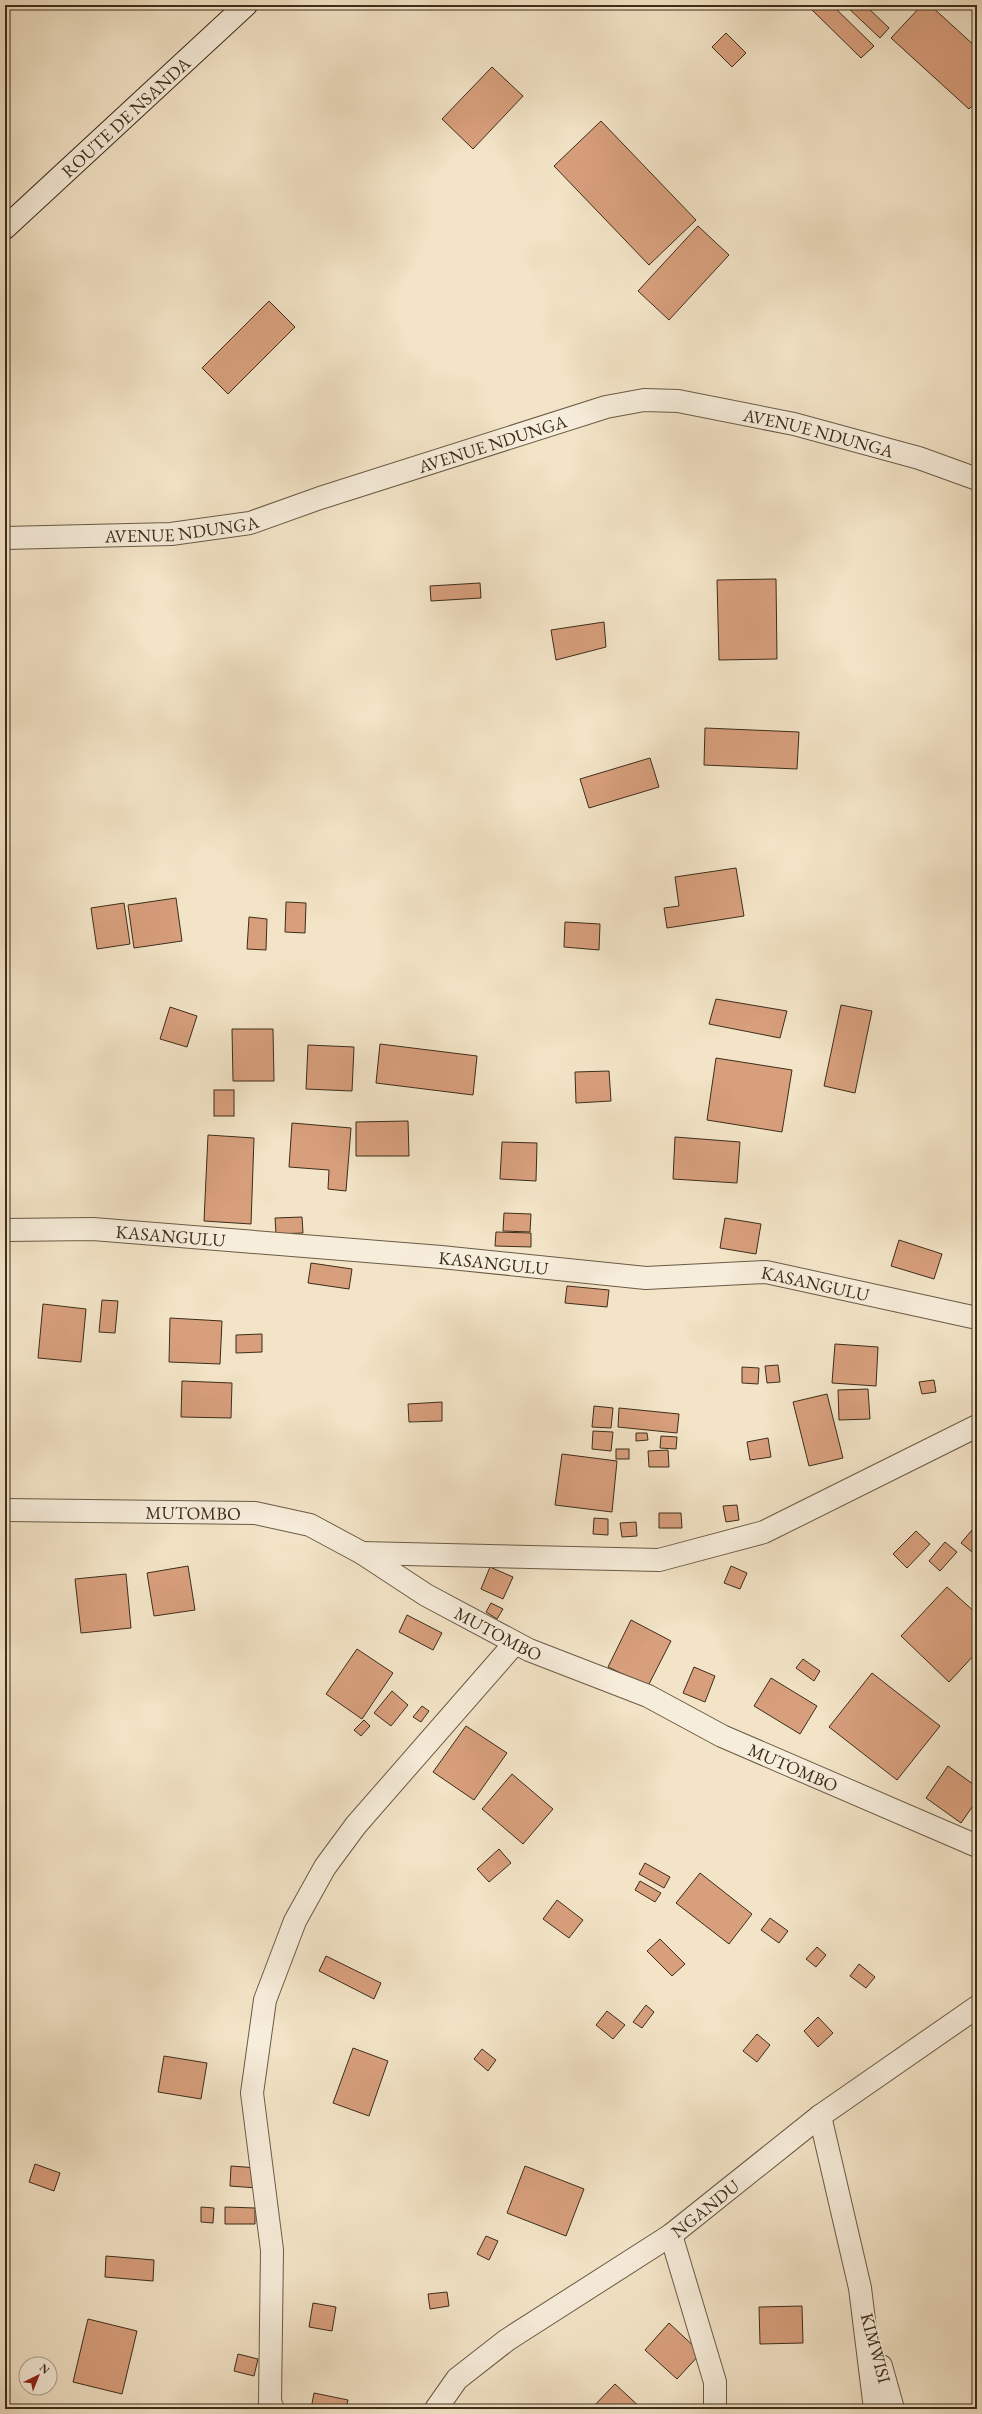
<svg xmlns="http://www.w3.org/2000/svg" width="982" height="2414" viewBox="0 0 982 2414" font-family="'EB Garamond',serif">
<rect width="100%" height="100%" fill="#f3e4c7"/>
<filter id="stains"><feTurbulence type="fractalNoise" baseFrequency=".005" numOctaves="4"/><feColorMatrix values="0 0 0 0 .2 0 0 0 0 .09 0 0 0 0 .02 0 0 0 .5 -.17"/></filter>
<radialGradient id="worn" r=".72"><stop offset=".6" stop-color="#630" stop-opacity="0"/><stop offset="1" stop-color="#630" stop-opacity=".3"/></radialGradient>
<g fill="#d89f7d" stroke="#3c2d1a">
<path d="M807 5H832L874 46 861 58Z"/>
<path d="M845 5H865L889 28 880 38Z"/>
<path d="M922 5H930L977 48V101L969 109 891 38Z"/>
<path d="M726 33 746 53 732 67 712 47Z"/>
<path d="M492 67 523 96 473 149 442 119Z"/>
<path d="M601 121 696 220 649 265 554 166Z"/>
<path d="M698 226 729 255 669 320 638 291Z"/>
<path d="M269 301 295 327 228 394 202 368Z"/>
<path d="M776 579 777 659 719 660 717 580Z"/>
<path d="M480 583 481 598 431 601 430 586Z"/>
<path d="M604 622 606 647 556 660 551 630Z"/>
<path d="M705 728 799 732 797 769 704 765Z"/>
<path d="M650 758 659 787 589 808 580 779Z"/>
<path d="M736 868 744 916 667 928 664 908 679 906 675 877Z"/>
<path d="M176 898 182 941 134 948 128 905Z"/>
<path d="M286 902 306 903 305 933 285 932Z"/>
<path d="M124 903 130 944 97 949 91 908Z"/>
<path d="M249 917 267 919 266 950 247 949Z"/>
<path d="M565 922 600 924 599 950 564 947Z"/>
<path d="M716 999 787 1011 780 1038 709 1024Z"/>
<path d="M841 1005 872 1011 855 1093 824 1086Z"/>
<path d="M170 1007 197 1016 187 1047 160 1039Z"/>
<path d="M232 1029H273L274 1081H233Z"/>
<path d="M380 1044 477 1056 473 1095 376 1083Z"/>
<path d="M308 1045 354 1047 352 1091 306 1089Z"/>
<path d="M977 1052V1104H973Z"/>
<path d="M716 1058 792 1070 782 1132 707 1120Z"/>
<path d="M609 1071 611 1101 576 1103 575 1072Z"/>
<rect x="214" y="1090" width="20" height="26"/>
<path d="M408 1121 409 1156H356V1122Z"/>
<path d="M292 1123 351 1128 346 1191 328 1189 329 1170 289 1167Z"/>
<path d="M208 1135 254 1138 251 1224 204 1221Z"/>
<path d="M675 1137 740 1142 737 1183 673 1179Z"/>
<path d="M502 1142 537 1143 536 1181 500 1179Z"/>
<path d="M504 1213 531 1214 530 1232 503 1231Z"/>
<path d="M302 1217 303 1233 276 1234 275 1218Z"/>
<path d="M725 1218 761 1224 756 1254 720 1248Z"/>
<path d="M496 1232 531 1233V1247L495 1246Z"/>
<path d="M899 1240 942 1254 934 1279 891 1266Z"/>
<path d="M311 1263 352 1269 349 1289 308 1283Z"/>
<path d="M567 1286 609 1290 607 1307 565 1303Z"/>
<path d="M102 1300 118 1301 115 1333 99 1332Z"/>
<path d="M43 1304 86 1309 81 1362 38 1358Z"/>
<path d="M170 1318 222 1321 220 1364 169 1362Z"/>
<path d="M262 1334V1352L236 1353V1335Z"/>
<path d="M835 1344 878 1347 876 1386 832 1383Z"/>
<path d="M778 1365 780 1382 767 1383 765 1366Z"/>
<path d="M742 1367 759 1368 758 1384 742 1383Z"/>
<path d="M934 1380 936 1392 922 1394 919 1382Z"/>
<path d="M182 1381 232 1383 231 1418 181 1417Z"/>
<path d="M868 1389 870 1419 839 1420 838 1390Z"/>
<path d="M827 1394 843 1458 809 1466 793 1402Z"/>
<path d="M442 1402V1421L409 1422 408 1404Z"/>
<path d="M594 1406 613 1408 611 1428 592 1427Z"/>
<path d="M619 1408 679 1414 677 1433 618 1427Z"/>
<path d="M593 1431 613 1432 611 1451 592 1449Z"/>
<path d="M636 1433H647L648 1440 636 1441Z"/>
<path d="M661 1436 677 1437 676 1449 660 1448Z"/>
<path d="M768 1438 771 1457 750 1460 747 1442Z"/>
<rect x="616" y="1449" width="13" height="10"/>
<path d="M668 1450 669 1467H649L648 1451Z"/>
<path d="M562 1454 617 1461 612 1512 555 1505Z"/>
<path d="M737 1505 739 1520 726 1522 723 1506Z"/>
<path d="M659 1513H681L682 1528H659Z"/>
<path d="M594 1518 608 1519V1535L593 1534Z"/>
<path d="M636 1522 637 1536 622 1537 620 1523Z"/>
<path d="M977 1524V1556L961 1543Z"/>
<path d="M916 1531 930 1544 907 1568 893 1554Z"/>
<path d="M945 1542 957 1552 940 1571 929 1561Z"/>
<path d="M188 1566 195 1610 154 1616 147 1573Z"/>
<path d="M731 1566 747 1573 740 1589 724 1583Z"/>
<path d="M490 1567 513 1577 503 1599 481 1589Z"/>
<path d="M126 1574 131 1628 81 1633 75 1579Z"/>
<path d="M947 1587 977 1614V1652L949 1682 901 1636Z"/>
<path d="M491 1603 503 1609 497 1619 486 1612Z"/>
<path d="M407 1615 442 1633 433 1650 399 1632Z"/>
<path d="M631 1620 671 1641 648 1686 608 1667Z"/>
<path d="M357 1649 393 1673 362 1719 326 1694Z"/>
<path d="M803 1659 820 1671 814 1681 796 1668Z"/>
<path d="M694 1667 715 1676 705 1702 683 1693Z"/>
<path d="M872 1673 940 1726 897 1780 829 1727Z"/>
<path d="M771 1678 817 1706 800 1734 754 1706Z"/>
<path d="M392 1691 408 1705 391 1726 374 1713Z"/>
<path d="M422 1706 429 1711 421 1722 413 1717Z"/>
<path d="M364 1720 370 1726 361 1736 354 1730Z"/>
<path d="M466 1726 507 1753 474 1800 433 1772Z"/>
<path d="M948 1766 977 1787V1800L961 1823 926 1798Z"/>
<path d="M512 1774 553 1809 523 1844 482 1809Z"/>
<path d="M499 1849 511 1863 489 1882 477 1869Z"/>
<path d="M645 1863 670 1877 664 1888 639 1874Z"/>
<path d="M700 1873 752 1914 729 1944 676 1903Z"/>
<path d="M640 1881 661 1893 655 1902 635 1890Z"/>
<path d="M557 1900 583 1920 569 1938 543 1919Z"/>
<path d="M770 1918 788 1931 779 1943 761 1930Z"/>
<path d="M660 1939 685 1964 672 1976 647 1951Z"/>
<path d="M817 1947 826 1955 816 1967 806 1959Z"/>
<path d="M326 1956 381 1983 374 1999 319 1971Z"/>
<path d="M859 1964 875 1977 866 1988 850 1976Z"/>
<path d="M646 2005 654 2012 642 2028 633 2022Z"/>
<path d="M607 2011 625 2025 613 2039 596 2025Z"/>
<path d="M818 2017 833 2033 818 2047 804 2031Z"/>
<path d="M757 2034 770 2045 757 2062 743 2051Z"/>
<path d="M353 2048 388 2061 369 2116 333 2103Z"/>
<path d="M482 2049 496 2060 488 2071 474 2059Z"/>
<path d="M164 2056 207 2063 201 2099 158 2092Z"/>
<path d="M35 2164 60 2173 54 2191 29 2182Z"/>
<path d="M231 2166 258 2168 257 2188 230 2186Z"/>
<path d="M525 2166 584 2189 566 2236 507 2213Z"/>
<path d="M201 2207 214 2208 213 2223 201 2222Z"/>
<path d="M225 2207 255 2208V2224H225Z"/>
<path d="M486 2236 498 2241 489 2260 477 2254Z"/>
<path d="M106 2256 154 2260 153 2281 105 2277Z"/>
<path d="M447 2292 449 2306 430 2309 428 2294Z"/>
<path d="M313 2303 336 2307 332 2331 309 2327Z"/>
<path d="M802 2306 803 2343 760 2344 759 2307Z"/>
<path d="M88 2319 137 2331 122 2394 73 2382Z"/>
<path d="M669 2323 701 2353 677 2379 645 2350Z"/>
<path d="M238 2354 258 2359 254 2376 234 2371Z"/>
<path d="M615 2384 642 2409H591Z"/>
<path d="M314 2393 348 2400 346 2409H311Z"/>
</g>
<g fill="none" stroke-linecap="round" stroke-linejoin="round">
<defs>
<g id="street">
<path id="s1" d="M5 538 171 534 250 523 320 498 606 407 644 400 678 401 794 424 919 458 977 479"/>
<path id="s2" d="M5 1230 93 1229 441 1257 646 1278 766 1272 977 1318"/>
<path id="s3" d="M5 1510 255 1513 310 1525 362 1553 426 1595 529 1650 648 1696 722 1736 977 1846"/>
<path d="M362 1553 659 1560 764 1532 977 1426"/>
<path d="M820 2116 860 2288 875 2409"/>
<path d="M671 2235 715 2382V2409"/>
<path d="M881 2366 893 2409"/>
<path d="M273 2409 270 2402 272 2250 252 2093 265 2000 295 1921 325 1867 356 1825 515 1643"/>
<path id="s4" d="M436 2409 457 2379 507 2340 671 2235 820 2116 977 2007"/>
</g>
<g id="secondary">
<path id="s5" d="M5 228 246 5"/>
</g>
</defs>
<use href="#street" stroke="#6a5b45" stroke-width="24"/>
<use href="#secondary" stroke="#3c2d1a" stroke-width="24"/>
<use href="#street" stroke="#f7eddb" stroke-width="22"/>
<use href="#secondary" stroke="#f7eddb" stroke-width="22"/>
</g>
<g text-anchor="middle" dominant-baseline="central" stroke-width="3.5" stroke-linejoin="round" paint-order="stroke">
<g font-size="18" fill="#3c2d1a" stroke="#f7eddb">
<text stroke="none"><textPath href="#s5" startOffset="164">ROUTE DE NSANDA</textPath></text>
<text stroke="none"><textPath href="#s1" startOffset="837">AVENUE NDUNGA</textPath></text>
<text stroke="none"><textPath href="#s1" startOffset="501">AVENUE NDUNGA</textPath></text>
<text stroke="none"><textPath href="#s1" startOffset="177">AVENUE NDUNGA</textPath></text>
<text stroke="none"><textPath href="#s2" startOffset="166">KASANGULU</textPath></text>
<text stroke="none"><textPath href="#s2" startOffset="490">KASANGULU</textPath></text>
<text stroke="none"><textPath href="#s2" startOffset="814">KASANGULU</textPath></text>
<text stroke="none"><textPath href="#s3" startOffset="188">MUTOMBO</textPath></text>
<text stroke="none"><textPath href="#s3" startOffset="524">MUTOMBO</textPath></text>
<text stroke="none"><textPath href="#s3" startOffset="848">MUTOMBO</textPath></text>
<text stroke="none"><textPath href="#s4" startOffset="338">NGANDU</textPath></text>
<text transform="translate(876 2348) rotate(75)">KIMWISI</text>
</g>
</g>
<rect width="982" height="2414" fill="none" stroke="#f3e4c7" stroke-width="20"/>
<rect x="6" y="6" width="970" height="2402" fill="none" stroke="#3c2d1a" stroke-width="2"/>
<rect x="10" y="10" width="962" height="2394" fill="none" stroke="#3c2d1a"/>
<g transform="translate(38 2376) rotate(43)"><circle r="19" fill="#f7eddb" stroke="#aca08e"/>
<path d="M0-3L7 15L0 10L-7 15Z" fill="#8f2418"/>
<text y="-6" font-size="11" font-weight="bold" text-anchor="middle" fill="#3c2d1a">N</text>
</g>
<rect width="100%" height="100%" filter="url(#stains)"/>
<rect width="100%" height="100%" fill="url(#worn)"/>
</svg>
